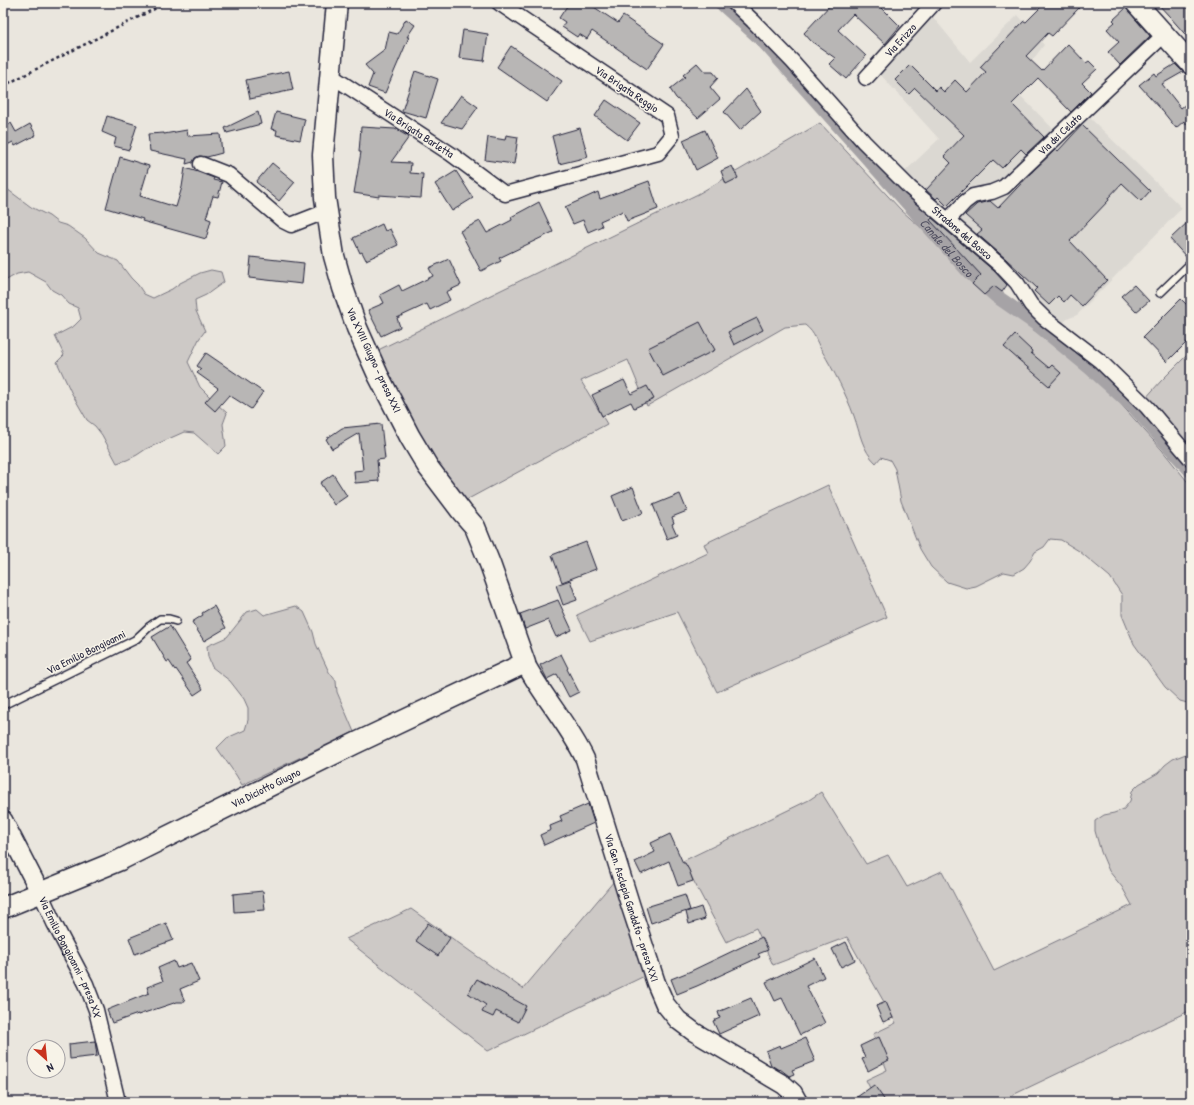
<svg xmlns="http://www.w3.org/2000/svg" width="1194" height="1105" viewBox="0 0 1194 1105" font-family="'Patrick Hand',sans-serif">
<rect width="100%" height="100%" fill="#eae6de"/>
<filter id="ink" filterUnits="userSpaceOnUse"><feTurbulence type="fractalNoise" baseFrequency=".025" numOctaves="2"/><feDisplacementMap in="SourceGraphic" scale="8" xChannelSelector="R" yChannelSelector="G"/><feConvolveMatrix kernelMatrix="1 2 1 2 8 2 1 2 1" color-interpolation-filters="sRGB"/></filter>
<g filter="url(#ink)">
<path fill="#dbd8d2" d="M1018 15 1044 45 1012 87 1061 137 1086 114 1182 208 1077 315 1067 319 1061 325 898 178 939 139 880 74 932 16 970 62Z"/>
<g fill="#cdc9c6" stroke="#787680">
<path d="M820 123 901 210 927 233 972 264 995 285 1019 316 1032 329 1057 345 1080 363 1119 402 1162 450 1191 486V704L1180 701 1165 687 1134 644 1122 615V595L1110 577 1079 551 1061 540 1050 539 1044 547 1035 552 1030 561 1024 568 1014 574 1004 572 976 586 966 588 947 582 931 567 920 549 901 501 895 469 890 460 881 457 876 463C862 450 860 433 854 416 846 394 834 371 822 351 815 340 816 334 805 325L785 327 647 406 628 360 581 381 607 424 459 504 425 455 376 351 698 194Z"/>
<path d="M3 186 31 207 49 216 58 223 68 226 85 238 99 253 118 261 131 278 138 285 144 294 153 298 172 289 180 283 200 273 211 270 221 272 224 282 206 295 195 300 196 311 205 331 199 339 188 362 200 387 218 405 227 413 223 424 226 446 218 454 194 433 184 432 146 449 137 455 127 460 117 463 102 435 95 426 87 420 71 392 57 362 64 355 55 336 74 326 81 319 78 308 69 304 61 295 52 290 46 282 28 272 17 274 3 282Z"/>
<path d="M1191 351V455L1144 400 1161 381Z"/>
<path d="M828 485 887 617 717 692 677 612 590 641 577 615 708 553 704 544Z"/>
<path d="M296 606 304 612 313 632 316 644 329 672 336 681 337 692 354 732 242 785 236 775 217 748 227 738 245 730 248 720V708L244 699 230 681 212 667 208 657 207 646 227 637 247 612 257 609 264 615Z"/>
<path d="M1191 752V1010L998 1102H877L866 1080 887 1070 873 1034 896 1023 847 937 773 965 756 928 726 942 683 861 809 800 821 792 866 864 888 855 907 887 942 871 994 971 1132 905 1122 887 1109 871 1101 852 1095 831V821L1104 815 1114 813 1124 809 1130 801 1132 791 1139 784 1158 773 1165 765 1173 759Z"/>
<path d="M625 868 655 971 488 1051 346 939 411 909 523 989Z"/>
</g>
<g fill="none" stroke-linecap="round" stroke-linejoin="round">
<path stroke="#a6a3a6" stroke-width="14" id="s1" d="M721 3 762 40 969 272 996 296 1039 326 1089 367 1135 408 1191 471"/>
</g>
<g fill="#b8b6b5" stroke="#22223b">
<path d="M569 3H588L618 23 623 16 664 44 647 69 592 31 587 39 579 34 577 37 562 27 565 22 559 18Z"/>
<path d="M832 3H877L900 26 885 44 853 14 838 30 866 56 846 79 829 64 835 58 811 41 804 33Z"/>
<path d="M1045 3H1074L1079 8 1052 36 1048 33 1026 56 1042 71 1068 44 1086 63 1089 61 1097 69 1082 83 1091 92 1071 112 1038 78 1012 104 1044 137 1026 154 1021 149 1002 168 993 160 947 206 938 197 936 199 926 190 951 163 944 156 964 135 915 88 909 94 895 80 910 65 936 91 939 87 944 92 955 80 967 92 986 72 980 67 1024 21 1026 22Z"/>
<path d="M1157 3H1191V41L1170 17Z"/>
<path d="M1126 8 1150 36 1120 65 1108 52 1119 42 1107 29 1115 22 1113 20Z"/>
<path d="M406 19 415 25 407 37H409L385 93 368 87 373 74 365 65 385 50 389 32 397 34Z"/>
<path d="M463 30 488 34 484 61 459 58Z"/>
<path d="M511 46 562 81 547 102 497 67Z"/>
<path d="M697 63 705 72H713L718 78 710 87 720 99 698 118 676 98 670 89 685 77 683 75Z"/>
<path d="M1175 64 1183 72 1162 84 1181 108 1191 100V130L1184 121 1176 128 1160 108 1139 85 1154 73 1156 76Z"/>
<path d="M289 71 293 90 250 99 246 80Z"/>
<path d="M415 71 438 79 426 118 402 111Z"/>
<path d="M746 89 761 111 740 130 724 112Z"/>
<path d="M461 95 478 107 462 129 441 123Z"/>
<path d="M606 100 640 123 627 140 595 116Z"/>
<path d="M258 112 261 124 227 133 225 128Z"/>
<path d="M276 112 305 119 300 140 276 135 277 130 271 129Z"/>
<path d="M107 116 137 125 129 150 114 146 116 138 102 132Z"/>
<path d="M11 123 16 132 30 124 36 135 15 146 13 142 3 147V128Z"/>
<path d="M1082 125 1150 191 1141 201 1122 183 1108 198 1109 200 1070 241 1107 280 1082 306 1070 295 1064 302 1058 296 1049 305 1034 291 1037 288 1006 259 977 234 982 230 965 215 977 204 990 201 998 208 1034 170 1056 149 1058 151Z"/>
<path d="M361 127 395 129 409 137 391 162 411 163 410 173 423 174 421 198 379 195V197L354 193 361 152H359Z"/>
<path d="M580 128 588 157 559 164 552 136Z"/>
<path d="M187 130 188 136 220 134 222 153 207 157 199 156 195 158 193 162 186 164 187 159 150 151 148 134 164 133V134Z"/>
<path d="M705 130 718 158 696 170 683 140Z"/>
<path d="M506 135 518 137 514 164 485 160 488 137 505 140Z"/>
<path d="M120 157 149 166 140 196 176 207 182 187 185 168 198 172 214 178 213 180 222 182 218 197 213 196 206 218 211 220 206 239 142 221 143 219 106 208Z"/>
<path d="M272 163 295 182 279 201 256 182Z"/>
<path d="M732 166 738 178 726 184 721 171Z"/>
<path d="M456 171 473 198 452 211 435 184Z"/>
<path d="M649 181 658 209 627 221 623 211 600 221 602 226 588 232 583 220 573 224 565 207 598 192 600 199Z"/>
<path d="M539 202 553 232 499 258 501 261 481 271 460 231 480 221 487 233 512 220 511 217Z"/>
<path d="M932 218 994 271 1007 285 1002 292 994 286 984 295 972 284 981 275 930 220Z"/>
<path d="M1191 219V258L1188 259 1170 239Z"/>
<path d="M382 224 385 231 390 229 398 245 366 260 362 252 360 253 353 238Z"/>
<path d="M251 257 304 263 302 284 249 278Z"/>
<path d="M449 259 461 285 446 292 450 300 430 310 427 304 397 318 400 327 381 336 368 310 384 303 380 295 399 285 402 291 433 276 429 268Z"/>
<path d="M1134 285 1149 301 1136 312 1121 296Z"/>
<path d="M1181 299 1191 309V338L1167 362 1143 337Z"/>
<path d="M757 318 763 330 734 345 728 332Z"/>
<path d="M700 322 715 350 663 376 648 348Z"/>
<path d="M1015 335 1032 351 1031 353 1049 368 1052 365 1061 373 1049 386 1004 347Z"/>
<path d="M206 353 263 392 251 409 229 395 215 411 205 402 218 388 197 373 201 369 197 366Z"/>
<path d="M624 380 631 394 647 386 654 399 634 408 631 402 602 416 592 395Z"/>
<path d="M381 424 385 459 377 460 379 481 355 483 354 471 363 470 359 433 332 449 326 439 342 428Z"/>
<path d="M333 474 347 496 334 505 320 483Z"/>
<path d="M633 487 643 513 622 521 612 496Z"/>
<path d="M680 494 687 511 672 517 674 523 672 524 677 535 667 539 653 505Z"/>
<path d="M586 542 596 569 562 582 552 555Z"/>
<path d="M570 580 577 600 563 605 556 585Z"/>
<path d="M558 600 572 630 556 637 548 620 525 629 520 614Z"/>
<path d="M214 606 226 628 204 641 192 622 203 615 202 613Z"/>
<path d="M170 626 191 660 186 663 203 689 194 695 176 669 175 670 169 661 167 662 152 637Z"/>
<path d="M561 654 568 668 567 669 579 692 569 697 557 674 547 679 540 665Z"/>
<path d="M588 804 594 823 544 845 540 835 551 830 550 826 562 821 560 816Z"/>
<path d="M670 834 683 863H685L689 870 693 881 678 886 669 861 641 874 635 862 655 852 651 843Z"/>
<path d="M263 891 265 910 234 912 233 894Z"/>
<path d="M685 895 690 910 651 923 646 907Z"/>
<path d="M701 907 705 919 689 924 686 912Z"/>
<path d="M166 923 173 940 135 954 129 938Z"/>
<path d="M428 923 450 938 438 956 416 941Z"/>
<path d="M762 937 768 950 758 954 760 957 697 986 677 994 671 979 691 971Z"/>
<path d="M846 942 855 960 841 967 832 949Z"/>
<path d="M815 958 824 977 806 986 825 1023 800 1035 782 998 775 1001 766 982Z"/>
<path d="M174 961 177 968 191 963 199 981 180 989 185 1002H177L138 1015V1014L112 1023 107 1010 149 993 147 987 163 981 158 968Z"/>
<path d="M477 979 526 1006 518 1022 496 1011 493 1017 482 1012 486 1005 468 993Z"/>
<path d="M751 998 759 1016 719 1034 713 1021 720 1018 718 1012Z"/>
<path d="M886 1002 893 1018 883 1022 876 1006Z"/>
<path d="M879 1037 889 1060 868 1071 862 1059 865 1058 860 1046Z"/>
<path d="M805 1038 815 1061 792 1070 794 1074 789 1076 780 1069 779 1070 771 1065 766 1051 780 1045 781 1048Z"/>
<path d="M95 1041 97 1056 70 1059 69 1044Z"/>
<path d="M874 1085 886 1102H850Z"/>
</g>
<g fill="none" stroke-linecap="round" stroke-linejoin="round">
<defs>
<g id="service">
<path d="M1160 293 1191 263"/>
<path d="M3 705 121 647 135 640 150 626 160 619H169L176 621"/>
</g>
<g id="minor">
<path id="s2" d="M734 3 753 21 793 62 864 142 910 188 1000 265 1017 283 1031 305 1044 318 1100 361 1147 407 1191 459"/>
<path id="s3" d="M330 75 451 154 505 194 658 153 672 136 667 116 499 3"/>
<path id="s4" d="M866 78 934 3"/>
<path d="M201 164 229 175 283 221 291 225 327 211"/>
<path id="s5" d="M948 220 965 202 973 196 992 192 1004 187 1165 34"/>
<path id="s6" d="M40 892 54 923 86 984 96 1010 118 1102"/>
</g>
<g id="tertiary">
<path id="s7" d="M525 663C543 697 569 725 585 759L631 907 656 983 665 1004 678 1020 694 1032 784 1085 793 1093 798 1102"/>
<path d="M3 820 40 892"/>
</g>
<g id="secondary">
<path d="M1136 3 1191 64"/>
<path id="s8" d="M3 908 120 860 354 744 525 663 490 564 475 527 462 512 428 467 410 437 378 375 357 328 343 288 334 256 325 198 323 155 337 3"/>
</g>
</defs>
<use href="#service" stroke="#22223b" stroke-width="10"/>
<use href="#minor" stroke="#22223b" stroke-width="17"/>
<use href="#tertiary" stroke="#22223b" stroke-width="21"/>
<use href="#secondary" stroke="#22223b" stroke-width="23"/>
<path stroke="#22223b" stroke-width="2.5" stroke-dasharray="3 3" stroke-linecap="butt" d="M3 86 166 3"/>
<use href="#service" stroke="#f7f3e8" stroke-width="7"/>
<use href="#minor" stroke="#f7f3e8" stroke-width="14"/>
<use href="#tertiary" stroke="#f7f3e8" stroke-width="18"/>
<use href="#secondary" stroke="#f7f3e8" stroke-width="20"/>
</g>
</g>
<g text-anchor="middle" dominant-baseline="central" stroke-width="3" stroke-linejoin="round" paint-order="stroke">
<g font-size="11" fill="#22223b" stroke="#f7f3e8">
<text stroke="none"><textPath href="#s4" startOffset="51">Via Erizzo</textPath></text>
<text transform="translate(627 89) rotate(34)">Via Brigata Reggio</text>
<text stroke="none"><textPath href="#s3" startOffset="106">Via Brigata Barletta</textPath></text>
<text stroke="none"><textPath href="#s5" startOffset="144">Via dei Celato</textPath></text>
<text stroke="none"><textPath href="#s2" startOffset="324">Stradone del Bosco</textPath></text>
<text transform="translate(374 360) rotate(65)">Via XVIII Giugno - presa XXI</text>
<text transform="translate(86 652) rotate(-26)">Via Emilio Bongioanni</text>
<text stroke="none"><textPath href="#s8" startOffset="289">Via Diciotto Giugno</textPath></text>
<text stroke="none"><textPath href="#s7" startOffset="269">Via Gen. Asclepia Gandolfo - presa XXI</textPath></text>
<text stroke="none"><textPath href="#s6" startOffset="72">Via Emilio Bongioanni - presa XX</textPath></text>
</g>
<g font-size="12" font-style="italic" fill="#504f60" stroke="#f7f3e8">
<text stroke="none"><textPath href="#s1" startOffset="333">Canale del Bosco</textPath></text>
</g>
</g>
<rect width="1194" height="1105" fill="none" stroke="#f7f3e8" stroke-width="16"/>
<rect x="8" y="8" width="1178" height="1089" fill="none" stroke="#22223b" stroke-width="1.5" filter="url(#ink)"/>
<g transform="translate(46 1059) rotate(153)"><circle r="19" fill="#f7f3e8" stroke="#a29fa3"/>
<path d="M0-3L7 15L0 10L-7 15Z" fill="#c8321e"/>
<text y="-6" font-size="11" font-weight="bold" text-anchor="middle" fill="#22223b">N</text>
</g>
</svg>
